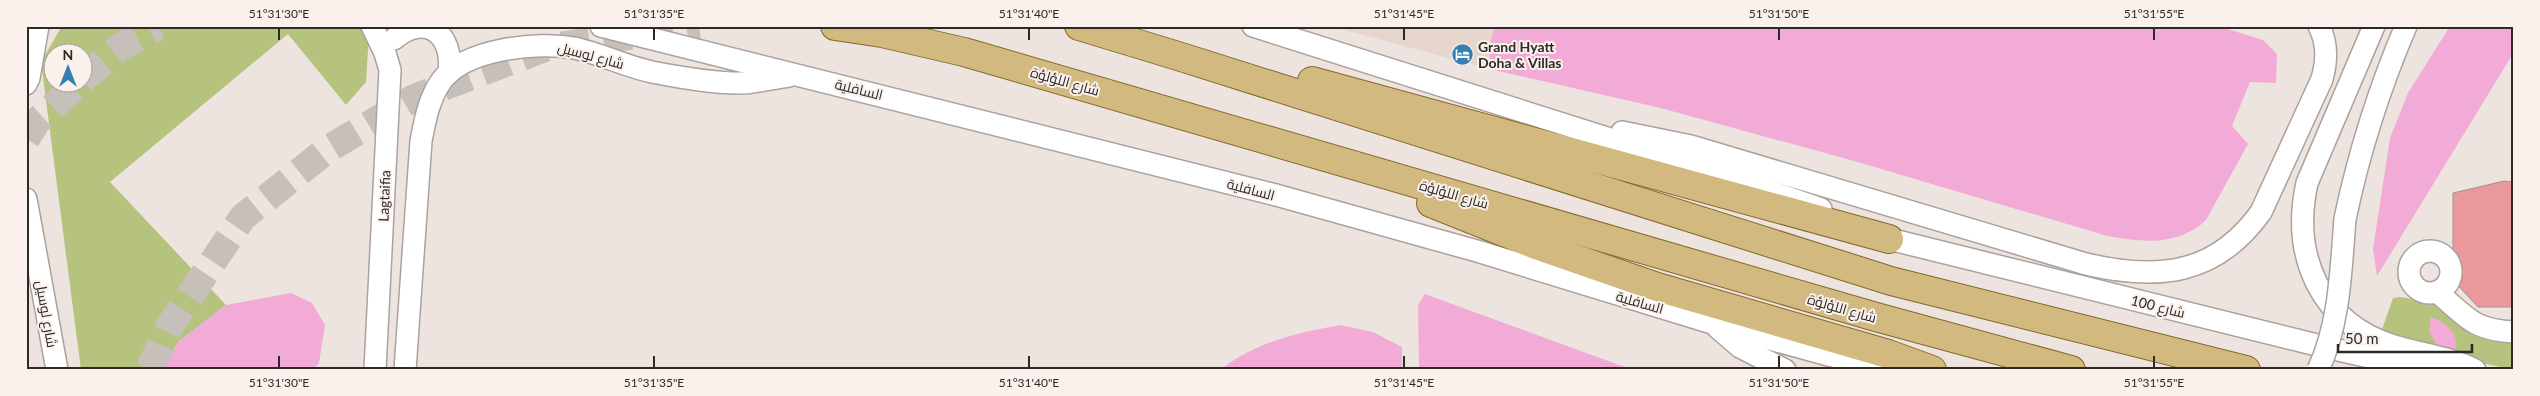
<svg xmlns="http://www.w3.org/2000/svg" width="2540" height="396" viewBox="0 0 2540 396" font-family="Lato,Cairo,sans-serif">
<rect width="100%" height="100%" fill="#eee4df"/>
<path fill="#e7d6cd" d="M1330 26H1495L1491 40 1489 69Z"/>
<g fill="#b5c37e" fill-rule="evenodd">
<path d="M62 26H359L369 34 366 82 346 105 288 34 110 182 226 305 178 342 163 370H81L41 62ZM52 52H82V82H52Z"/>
<path d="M2401 297 2439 304 2458 325 2472 335 2490 341 2514 342V370L2395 344 2380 335 2393 298Z"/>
</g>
<g fill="#f2abd6">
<path d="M1495 26H2218L2263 40 2277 54 2276 83 2250 82 2232 126 2248 144 2206 220C2180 247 2140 242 2107 236L1857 162 1660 108 1489 69 1491 40Z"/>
<path d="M2450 26H2514V52L2377 276 2373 249 2390 138 2408 93Z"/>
<path d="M291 293 312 303 325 325 319 363 313 370H163L178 342 226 305Z"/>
<path d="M1425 294 1633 370H1419L1418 305Z"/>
<path d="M2431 317C2449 323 2462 337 2454 357L2440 351 2429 331Z"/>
<path d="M1340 325 1373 332 1402 347V370H1220C1255 342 1297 333 1340 325Z"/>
</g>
<g fill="#eee4df">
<path d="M1489 69 1660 108 1857 162 2107 236 2140 242 2160 241 2181 236 2200 226 2206 220 2207 223 2201 228 2183 238 2160 243 2139 245 2107 239 1775 142 1659 110 1488 72Z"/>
<path d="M1426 292 1634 367 1636 370 1426 294Z"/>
</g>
<path fill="#ea989c" stroke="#9e9393" d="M2504 181 2514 182V307H2478L2453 280V193Z"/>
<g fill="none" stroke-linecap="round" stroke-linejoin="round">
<g stroke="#c7bfba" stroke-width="28" stroke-dasharray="28 14" stroke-linecap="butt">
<path d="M82 80 120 47 158 26"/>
<path d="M26 139 37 121 80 82"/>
<path d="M149 370 171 324 243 217 328 149 414 98 545 48 699 26"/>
</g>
<defs>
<g id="minor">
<path d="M372 26 385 53 390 70 375 370"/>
<path d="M601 26 1276 195 1477 251 1712 323 1828 355 1896 370"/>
<path d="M1253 26 1724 175 1821 209"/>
<path d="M2374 26 2307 183C2291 256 2320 323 2394 346 2421 354 2450 357 2475 370"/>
<path d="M394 39C426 12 454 34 449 73"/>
<path d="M26 84 29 78 38 26"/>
<path d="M1622 132 1691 146 2086 264C2158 281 2216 275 2261 212L2322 79C2327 61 2328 44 2319 26"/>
<path d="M26 199 57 370"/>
<path d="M2345 219C2359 152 2379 89 2406 26"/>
<path d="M1876 233 1889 239 2325 347 2427 370"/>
<circle cx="2430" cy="272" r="21"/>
<path d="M2437 292C2467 317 2472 330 2514 332"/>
<path d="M1718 328 1740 347 1785 370"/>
<path d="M405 370 421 141C425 120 429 98 442 80 466 49 537 41 574 48 602 54 629 68 657 73 684 78 712 83 740 83 756 83 773 78 789 76"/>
</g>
<g id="major">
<path d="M835 26 882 33 964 52 1876 317 2071 370"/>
<path d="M1079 26 1178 56 1891 281 2246 370"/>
<path d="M1312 81 1889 239"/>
<path d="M1431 203 1536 245 1657 287 1888 354 1932 370"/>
</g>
</defs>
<use href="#minor" stroke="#aba29d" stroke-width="24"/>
<use href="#major" stroke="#84682a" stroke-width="30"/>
<use href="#minor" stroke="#fff" stroke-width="21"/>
<use href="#major" stroke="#d1b980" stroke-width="28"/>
<defs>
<path id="minor-bridge" d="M2318 370C2340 324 2341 268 2345 219"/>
</defs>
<use href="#minor-bridge" stroke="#aba29d" stroke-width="24" stroke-linecap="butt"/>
<use href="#minor-bridge" stroke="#fff" stroke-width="21"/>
</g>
<path fill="none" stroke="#2c2927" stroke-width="2" d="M279 28V40M654 28V40M1029 28V40M1404 28V40M1779 28V40M2154 28V40M279 356V368M654 356V368M1029 356V368M1404 356V368M1779 356V368M2154 356V368"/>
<defs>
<symbol id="hotel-disc" viewBox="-11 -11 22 22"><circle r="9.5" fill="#3380b3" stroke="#fbf1ec"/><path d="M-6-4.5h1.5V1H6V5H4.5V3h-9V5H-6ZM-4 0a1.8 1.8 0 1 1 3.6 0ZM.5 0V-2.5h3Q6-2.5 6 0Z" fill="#fff"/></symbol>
</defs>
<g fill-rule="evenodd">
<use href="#hotel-disc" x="1450" y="42" width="25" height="25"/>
</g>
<g text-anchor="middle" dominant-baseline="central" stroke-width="4" stroke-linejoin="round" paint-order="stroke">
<g font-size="14" font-weight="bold" fill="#2c2927" stroke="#fbf1ec" text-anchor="start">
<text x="1478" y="46">Grand Hyatt<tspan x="1478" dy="16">Doha &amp; Villas</tspan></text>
</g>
<g font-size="14" fill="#2c2927" stroke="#fbf1ec">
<text transform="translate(591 55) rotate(15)">شارع لوسيل</text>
<text transform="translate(1065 81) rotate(16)">شارع اللؤلؤة</text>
<text transform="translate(859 89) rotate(14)">السافلية</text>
<text transform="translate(1251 189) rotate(15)">السافلية</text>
<text transform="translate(1454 194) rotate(16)">شارع اللؤلؤة</text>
<text transform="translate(384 196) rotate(-88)">Lagtaifia</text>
<text transform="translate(1640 302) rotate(16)">السافلية</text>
<text transform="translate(2158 306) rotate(14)">شارع 100</text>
<text transform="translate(1842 308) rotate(16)">شارع اللؤلؤة</text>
<text transform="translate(47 314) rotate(80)">شارع لوسيل</text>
</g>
</g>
<rect width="2540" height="396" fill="none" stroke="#fbf1ec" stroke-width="55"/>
<g transform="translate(68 68)"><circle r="24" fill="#fbf1ec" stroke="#a8a19d"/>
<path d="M0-4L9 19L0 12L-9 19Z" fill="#3380b3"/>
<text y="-8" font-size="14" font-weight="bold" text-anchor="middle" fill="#2c2927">N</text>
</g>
<path d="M2338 344v8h134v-8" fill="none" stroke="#2c2927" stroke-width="2.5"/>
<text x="2345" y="344" font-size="15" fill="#2c2927" stroke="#fbf1ec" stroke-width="4" paint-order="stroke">50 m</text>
<rect x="28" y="28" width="2484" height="340" fill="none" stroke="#2c2927" stroke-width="2"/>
<g font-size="12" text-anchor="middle" fill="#2c2927">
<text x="279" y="18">51°31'30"E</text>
<text x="654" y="18">51°31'35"E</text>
<text x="1029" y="18">51°31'40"E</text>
<text x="1404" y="18">51°31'45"E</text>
<text x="1779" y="18">51°31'50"E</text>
<text x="2154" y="18">51°31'55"E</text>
<text x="279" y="387">51°31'30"E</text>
<text x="654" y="387">51°31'35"E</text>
<text x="1029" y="387">51°31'40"E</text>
<text x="1404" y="387">51°31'45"E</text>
<text x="1779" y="387">51°31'50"E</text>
<text x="2154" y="387">51°31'55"E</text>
</g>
</svg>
